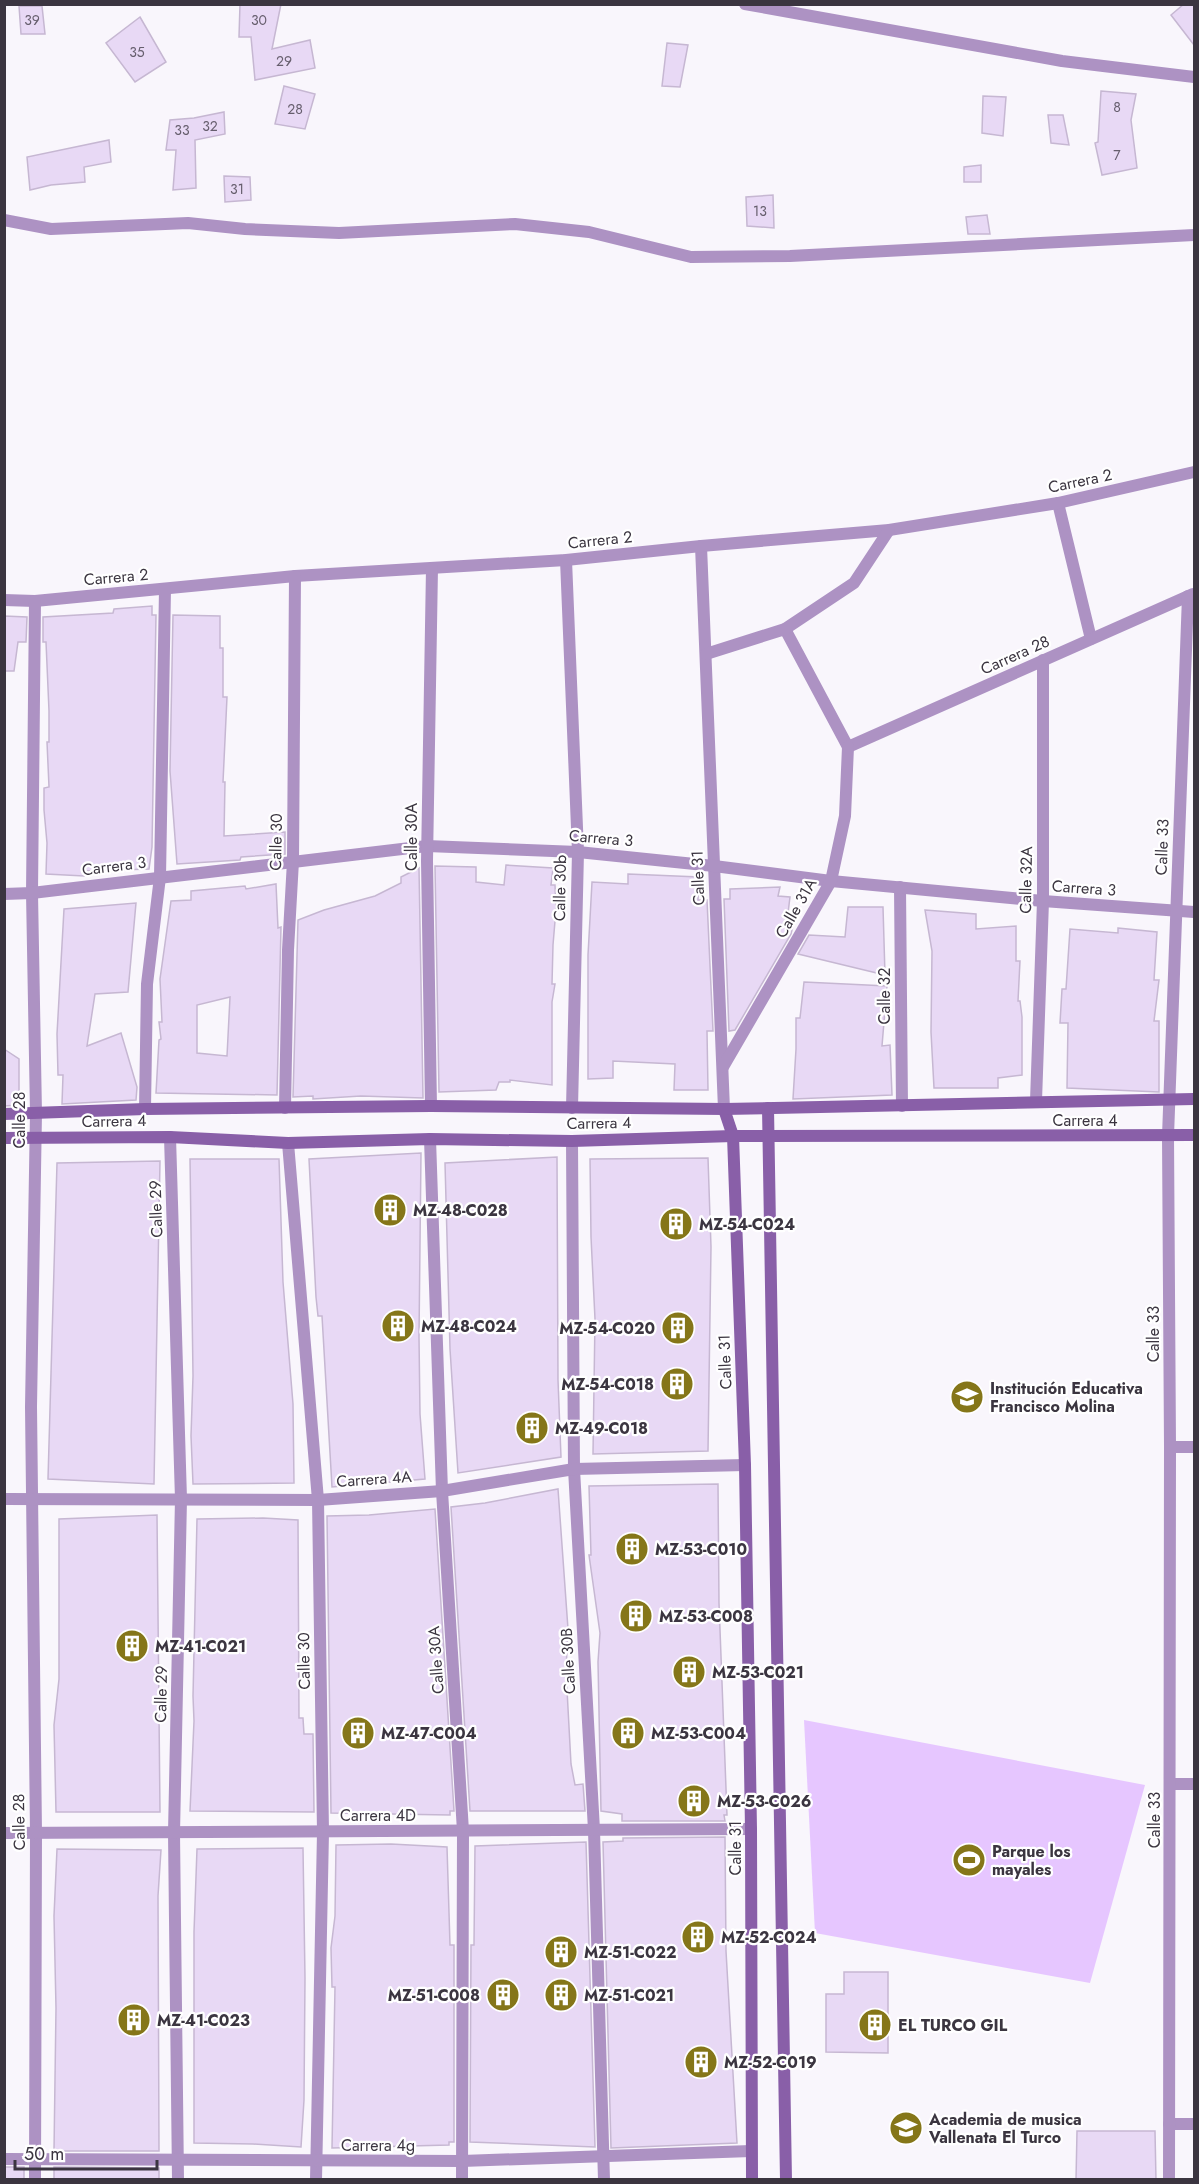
<svg xmlns="http://www.w3.org/2000/svg" width="1199" height="2184" viewBox="0 0 1199 2184" font-family="Jost,sans-serif">
<rect width="100%" height="100%" fill="#f9f6fc"/>
<path fill="#e6c6ff" d="M804 1720 1145 1785 1090 1983 815 1933Z"/>
<g fill="#e8d9f5" stroke="#c6b7d2" stroke-width="1.5" fill-rule="evenodd">
<path d="M240 4H281L272 49 310 40 315 68 255 80 251 37H239Z"/>
<path d="M1184 4H1194V45L1171 15Z"/>
<path d="M19 6H42L45 34H21Z"/>
<path d="M140 17 166 62 135 82 106 43Z"/>
<path d="M667 43 688 45 680 87 662 86Z"/>
<path d="M284 86 315 94 305 129 275 124Z"/>
<path d="M1101 91 1136 94 1131 120 1137 168 1102 175 1095 143 1098 142Z"/>
<path d="M983 96 1006 97 1003 136 982 133Z"/>
<path d="M224 112 225 134 195 140 196 188 173 190 176 150H166L170 120 194 118Z"/>
<path d="M1048 115H1063L1069 145 1051 143Z"/>
<path d="M109 140 111 162 84 167 85 182 51 185 30 190 27 157Z"/>
<path d="M981 165V182H964V167Z"/>
<path d="M224 176 250 177 251 200 225 202Z"/>
<path d="M773 195 774 228 747 226 746 197Z"/>
<path d="M987 215 990 234H968L966 217Z"/>
<path d="M152 606V615H156L152 847 149 869 84 871V876L46 874 47 843 44 810V788L49 787 47 742H49V711L46 642H43V617L113 613 114 609Z"/>
<path d="M173 615 220 616V648H223V697H227L223 782H225L224 836 285 832V854L241 857 240 860 177 864 170 771Z"/>
<path d="M4 616 27 617 26 642H18L14 671H4Z"/>
<path d="M506 865 553 868 551 885H555L556 909 553 945 552 984H555L552 1002V1085L510 1080V1082H499L496 1090 439 1092 435 866 476 867V882L504 885Z"/>
<path d="M419 868 423 1098 361 1096 313 1099V1096L293 1097 298 920 324 910 375 896 401 883V877Z"/>
<path d="M628 874 699 877 698 900H707L713 1031H707L708 1090H674L675 1064 613 1061V1078L588 1079V955L592 882 628 884Z"/>
<path d="M276 884 278 928 281 927 277 1095 156 1093 159 1040 161 1039 159 1022H162L160 979 171 901 191 900V891L245 886 246 889ZM230 997 227 1056 197 1053V1005Z"/>
<path d="M780 887 778 896 790 897 787 921 794 922 791 934 735 1030 729 1031 724 899H730V889Z"/>
<path d="M136 903 128 992 95 994 87 1046 121 1033 137 1087 136 1100 62 1104 63 1075H58L57 1034 64 909Z"/>
<path d="M848 907H883L885 975 798 954 809 935 845 937Z"/>
<path d="M925 910 976 914V929L1016 926V961H1020L1018 1001H1020L1022 1017V1075L998 1078V1088H934L931 1032 932 951Z"/>
<path d="M1118 928 1157 932 1154 980H1159L1154 1021H1159V1092L1067 1088 1068 1023H1060L1062 989H1066L1070 929 1118 933Z"/>
<path d="M804 982 887 986 882 1046 890 1045 892 1095 793 1099 796 1049V1018H800Z"/>
<path d="M4 1049 19 1059V1105L4 1106Z"/>
<path d="M421 1153 419 1337 420 1414 425 1479 332 1487 322 1316H318L316 1297 309 1159Z"/>
<path d="M557 1157 558 1380 561 1457 458 1473 450 1349 445 1163Z"/>
<path d="M708 1158 711 1247 708 1451 593 1454 595 1319 591 1237 590 1159Z"/>
<path d="M190 1159H279L283 1282 293 1404 294 1483 193 1484 191 1436 193 1376Z"/>
<path d="M160 1161 154 1484 48 1479 57 1163Z"/>
<path d="M718 1484 719 1603 727 1815H724L725 1821H622V1814L601 1811 598 1662 600 1633 589 1555H591L589 1486Z"/>
<path d="M558 1489 568 1629 566 1671 571 1764 575 1785 583 1784 585 1811H470L451 1507 485 1503Z"/>
<path d="M435 1509 454 1811H450V1815L331 1813 327 1516 369 1515Z"/>
<path d="M157 1515 160 1812H56L54 1725 59 1679V1519Z"/>
<path d="M263 1518 298 1520 299 1718H303L304 1734H313L314 1812 190 1811 194 1721 193 1696 197 1519Z"/>
<path d="M725 1837 726 1951 737 2143 611 2148 603 1842 623 1841V1838Z"/>
<path d="M586 1842 595 2147 470 2142 471 1945H474L475 1846Z"/>
<path d="M391 1844 447 1847 450 1945H454V2142H449V2145L332 2148 335 1987H332L331 1948 335 1916 336 1845Z"/>
<path d="M303 1848 305 1978 304 2100 301 2147 253 2144 194 2143V1932L197 1849Z"/>
<path d="M57 1849 161 1850 158 1896 159 2151H54L56 2008 54 1916Z"/>
<path d="M844 1972H888V2053L826 2052V1994H844Z"/>
<path d="M1077 2131H1155L1156 2180H1076Z"/>
<rect x="4" y="2167" width="20" height="13"/>
<path d="M54 2167 159 2168V2180H54Z"/>
</g>
<g fill="none" stroke-linecap="round" stroke-linejoin="round">
<g stroke="#ad92c3" stroke-width="12">
<path d="M745 4 1062 61 1194 77"/>
<path d="M4 220 51 229 188 223 245 229 339 233 515 224 589 232 691 257 790 256 1194 235"/>
<path d="M1058 503 1091 639"/>
<path d="M701 546 724 1109"/>
<path d="M566 560 578 852 572 1108"/>
<path d="M4 600 35 601 295 576 566 560 701 546 889 530 1058 503 1194 472"/>
<path d="M35 601 32 893 36 1113 31 1407 36 1833 35 2180"/>
<path d="M785 629 848 747"/>
<path d="M706 654 785 629 854 583 889 530"/>
<path d="M848 747 1193 594"/>
<path d="M900 887 902 1106"/>
<path d="M4 894 32 893 427 846 578 852 714 866 831 881 1043 901 1194 912"/>
<path d="M723 1067 831 881 845 816 848 747"/>
<path d="M1036 1101 1043 901V660"/>
<path d="M431 1106 427 861 432 568"/>
<path d="M285 1108 288 950 293 861 295 576"/>
<path d="M145 1109 147 984 160 877 165 589"/>
<path d="M170 1137 181 1499 174 1833 178 2180"/>
<path d="M430 1139 442 1491 463 1831 462 2180"/>
<path d="M572 1141 574 1469 594 1830 604 2180"/>
<path d="M288 1143 318 1500 323 1832 316 2180"/>
<path d="M1170 1447H1194"/>
<path d="M4 1499 318 1500 442 1491 574 1469 745 1465"/>
<path d="M1170 1784H1194"/>
<path d="M4 1833 751 1829"/>
<path d="M1169 2124H1194"/>
<path d="M4 2159 462 2161 751 2151"/>
<path d="M1169 2180 1170 1447 1168 1136 1188 596"/>
</g>
<g stroke="#895fa8" stroke-width="12">
<path d="M768 1108 786 2180"/>
<path d="M724 1109 733 1136 745 1465 751 1829 752 2180"/>
<path d="M4 1114 145 1109 431 1106 724 1109 1194 1099"/>
<path d="M4 1138 170 1137 288 1143 430 1139 572 1141 733 1136 1194 1135"/>
</g>
</g>
<defs>
<symbol id="building-disc" viewBox="-11 -11 22 22"><circle r="9.5" fill="#857619" stroke="#fff"/><path d="M-4-6H4V6H1V3H-1V6H-4ZM-2.5-4.3h1.7v1.8h-1.7ZM.8-4.3h1.7v1.8H.8ZM-2.5-1h1.7V.8h-1.7ZM.8-1h1.7V.8H.8Z" fill="#fff"/></symbol>
<symbol id="school-disc" viewBox="-11 -11 22 22"><circle r="9.5" fill="#857619" stroke="#fff"/><path d="M0-5L7-2L0 1L-7-2ZM-4 1L0 2.5L4 1V4Q0 6-4 4Z" fill="#fff"/></symbol>
<symbol id="stadium-disc" viewBox="-11 -11 22 22"><circle r="9.5" fill="#857619" stroke="#fff"/><path d="M0-5a6.5 5 0 1 0 0 10a6.5 5 0 1 0 0-10ZM-3.5-1.8h7v3.6h-7Z" fill="#fff"/></symbol>
</defs>
<g fill-rule="evenodd">
<use href="#building-disc" x="371" y="1191" width="38" height="38"/>
<use href="#building-disc" x="657" y="1205" width="38" height="38"/>
<use href="#building-disc" x="379" y="1307" width="38" height="38"/>
<use href="#building-disc" x="659" y="1309" width="38" height="38"/>
<use href="#building-disc" x="658" y="1365" width="38" height="38"/>
<use href="#school-disc" x="948" y="1378" width="38" height="38"/>
<use href="#building-disc" x="513" y="1409" width="38" height="38"/>
<use href="#building-disc" x="613" y="1530" width="38" height="38"/>
<use href="#building-disc" x="617" y="1597" width="38" height="38"/>
<use href="#building-disc" x="113" y="1627" width="38" height="38"/>
<use href="#building-disc" x="670" y="1653" width="38" height="38"/>
<use href="#building-disc" x="339" y="1714" width="38" height="38"/>
<use href="#building-disc" x="609" y="1714" width="38" height="38"/>
<use href="#building-disc" x="675" y="1782" width="38" height="38"/>
<use href="#stadium-disc" x="950" y="1841" width="38" height="38"/>
<use href="#building-disc" x="679" y="1918" width="38" height="38"/>
<use href="#building-disc" x="542" y="1933" width="38" height="38"/>
<use href="#building-disc" x="484" y="1976" width="38" height="38"/>
<use href="#building-disc" x="542" y="1976" width="38" height="38"/>
<use href="#building-disc" x="115" y="2001" width="38" height="38"/>
<use href="#building-disc" x="856" y="2006" width="38" height="38"/>
<use href="#building-disc" x="682" y="2043" width="38" height="38"/>
<use href="#school-disc" x="887" y="2109" width="38" height="38"/>
</g>
<g text-anchor="middle" dominant-baseline="central" stroke-width="4.5" stroke-linejoin="round" paint-order="stroke">
<g font-size="14" fill="#665e6d">
<text x="32" y="20">39</text>
<text x="259" y="20">30</text>
<text x="137" y="52">35</text>
<text x="284" y="61">29</text>
<text x="1117" y="107">8</text>
<text x="295" y="109">28</text>
<text x="210" y="126">32</text>
<text x="182" y="130">33</text>
<text x="1117" y="155">7</text>
<text x="237" y="189">31</text>
<text x="760" y="211">13</text>
</g>
<g font-size="16" fill="#3b3540" stroke="#fff">
<text transform="translate(1080 481) rotate(-12)">Carrera 2</text>
<text transform="translate(600 540) rotate(-6)">Carrera 2</text>
<text transform="translate(116 577) rotate(-5)">Carrera 2</text>
<text transform="translate(1015 655) rotate(-24)">Carrera 28</text>
<text transform="translate(411 837) rotate(-90)">Calle 30A</text>
<text transform="translate(601 838) rotate(5)">Carrera 3</text>
<text transform="translate(276 842) rotate(-89)">Calle 30</text>
<text transform="translate(1162 847) rotate(-88)">Calle 33</text>
<text transform="translate(114 866) rotate(-7)">Carrera 3</text>
<text transform="translate(698 878) rotate(-92)">Calle 31</text>
<text transform="translate(1026 880) rotate(-89)">Calle 32A</text>
<text transform="translate(560 888) rotate(-89)">Calle 30b</text>
<text transform="translate(1084 888) rotate(4)">Carrera 3</text>
<text transform="translate(796 908) rotate(-60)">Calle 31A</text>
<text transform="translate(884 996) rotate(-90)">Calle 32</text>
<text transform="translate(19 1120) rotate(-90)">Calle 28</text>
<text x="1085" y="1120">Carrera 4</text>
<text transform="translate(114 1121) rotate(-1)">Carrera 4</text>
<text transform="translate(599 1123) rotate(-1)">Carrera 4</text>
<text transform="translate(156 1209) rotate(-92)">Calle 29</text>
<text transform="translate(1153 1334) rotate(-90)">Calle 33</text>
<text transform="translate(725 1362) rotate(-92)">Calle 31</text>
<text transform="translate(374 1479) rotate(-4)">Carrera 4A</text>
<text transform="translate(436 1660) rotate(-94)">Calle 30A</text>
<text transform="translate(304 1661) rotate(-91)">Calle 30</text>
<text transform="translate(568 1661) rotate(-93)">Calle 30B</text>
<text transform="translate(161 1694) rotate(-89)">Calle 29</text>
<text x="378" y="1815">Carrera 4D</text>
<text transform="translate(1154 1820) rotate(-90)">Calle 33</text>
<text transform="translate(19 1822) rotate(-91)">Calle 28</text>
<text transform="translate(735 1848) rotate(-90)">Calle 31</text>
<text x="378" y="2145">Carrera 4g</text>
</g>
<g font-size="16" font-weight="bold" fill="#3b3540" stroke="#fff" text-anchor="start">
<text x="413" y="1210">MZ-48-C028</text>
<text x="699" y="1224">MZ-54-C024</text>
<text x="421" y="1326">MZ-48-C024</text>
<text x="655" y="1328" text-anchor="end">MZ-54-C020</text>
<text x="654" y="1384" text-anchor="end">MZ-54-C018</text>
<text x="990" y="1388">Institución Educativa<tspan x="990" dy="18">Francisco Molina</tspan></text>
<text x="555" y="1428">MZ-49-C018</text>
<text x="655" y="1549">MZ-53-C010</text>
<text x="659" y="1616">MZ-53-C008</text>
<text x="155" y="1646">MZ-41-C021</text>
<text x="712" y="1672">MZ-53-C021</text>
<text x="381" y="1733">MZ-47-C004</text>
<text x="651" y="1733">MZ-53-C004</text>
<text x="717" y="1801">MZ-53-C026</text>
<text x="992" y="1851">Parque los<tspan x="992" dy="18">mayales</tspan></text>
<text x="721" y="1937">MZ-52-C024</text>
<text x="584" y="1952">MZ-51-C022</text>
<text x="480" y="1995" text-anchor="end">MZ-51-C008</text>
<text x="584" y="1995">MZ-51-C021</text>
<text x="157" y="2020">MZ-41-C023</text>
<text x="898" y="2025">EL TURCO GIL</text>
<text x="724" y="2062">MZ-52-C019</text>
<text x="929" y="2119">Academia de musica<tspan x="929" dy="18">Vallenata El Turco</tspan></text>
</g>
</g>
<rect width="1199" height="2184" fill="none" stroke="#3b3540" stroke-width="12"/>
<path d="M15 2160v9h142v-9" fill="none" stroke="#3b3540" stroke-width="3"/>
<text x="24" y="2160" font-size="18" fill="#3b3540" stroke="#ffffff" stroke-width="4.5" paint-order="stroke">50 m</text>
</svg>
